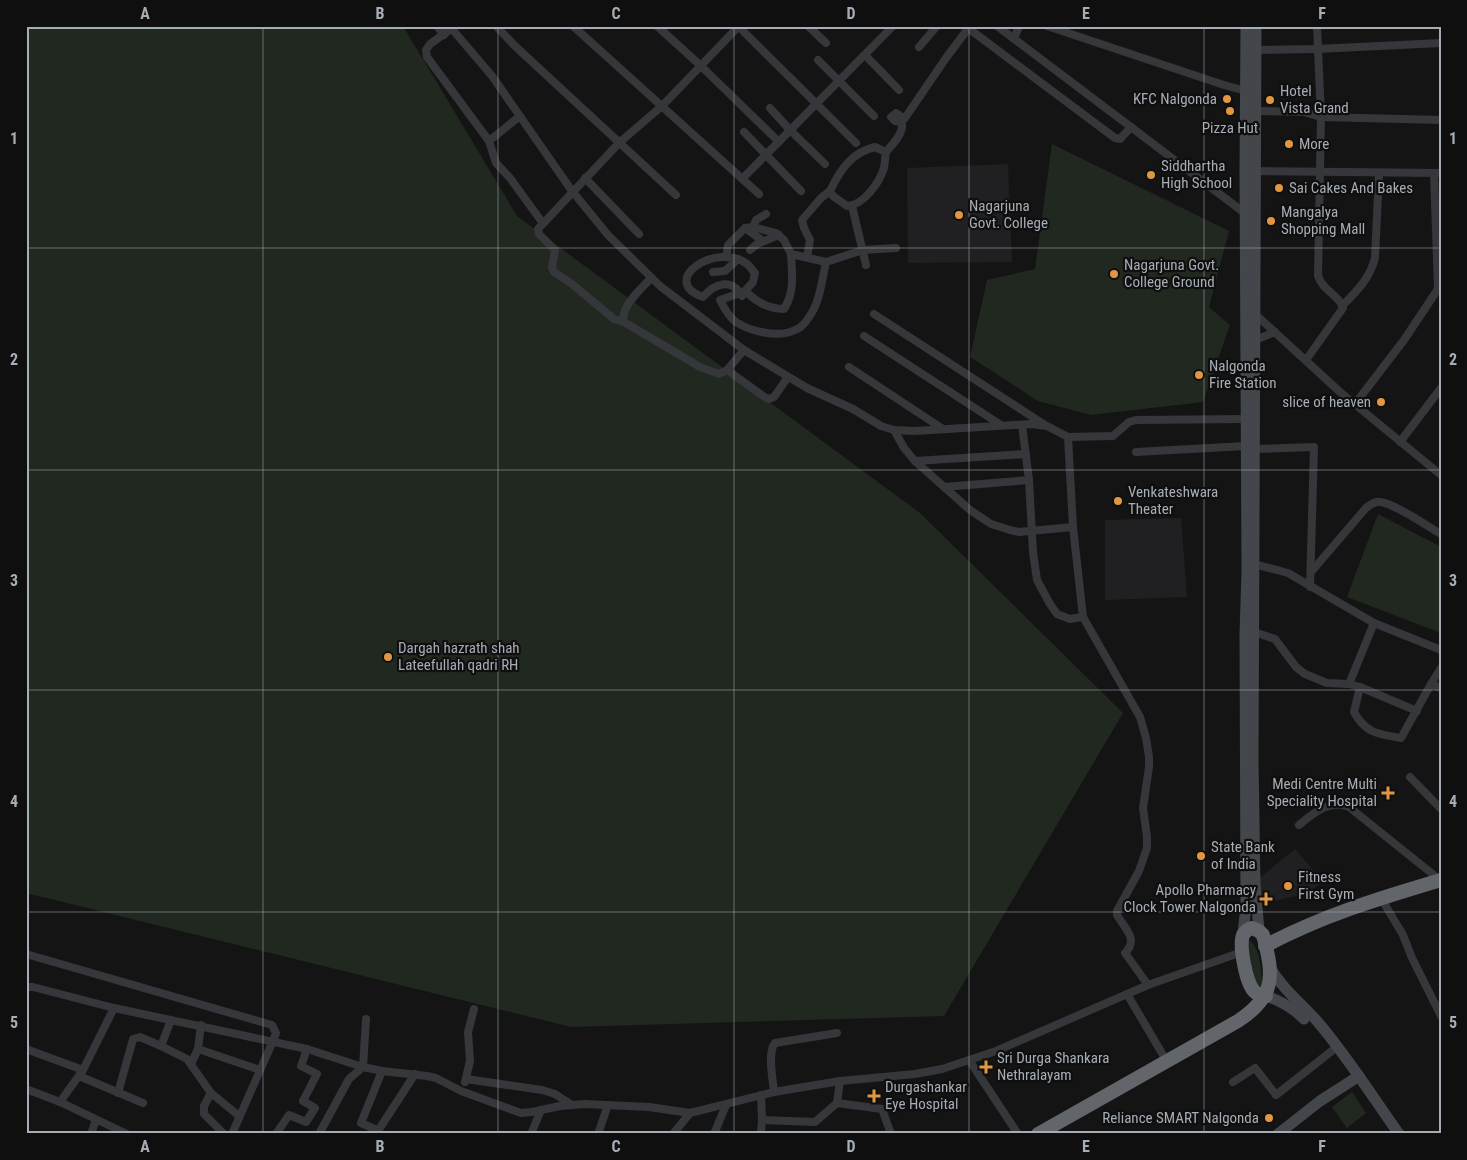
<svg xmlns="http://www.w3.org/2000/svg" width="1467" height="1160" viewBox="0 0 1467 1160" font-family="'Roboto Condensed',sans-serif">
<rect width="100%" height="100%" fill="#141415"/>
<g fill="#202022">
<path d="M1008 164 1012 262 908 263 907 168Z"/>
<path d="M1181 518 1187 597 1105 600V520Z"/>
<path d="M1295 849 1323 881 1309 893 1265 903 1258 879Z"/>
</g>
<g fill="#202820">
<path d="M26 26H403L517 216 920 513 1123 713 944 1016 571 1027 26 893Z"/>
<path d="M1052 144 1229 231 1209 307 1230 325 1203 402 1091 415 1038 401 970 357 987 280 1035 269Z"/>
<path d="M1378 514 1441 547V633L1347 597Z"/>
<path d="M1247 938C1262 949 1260 969 1263 985L1259 991 1246 950Z"/>
<path d="M1352 1092 1366 1113 1347 1128 1332 1107Z"/>
</g>
<g fill="none" stroke-linecap="round" stroke-linejoin="round">
<g stroke="#35373a" stroke-width="8">
<path d="M437 26 444 35"/>
<path d="M496 26 516 47 676 195"/>
<path d="M573 26 759 194"/>
<path d="M657 26 701 66 779 142"/>
<path d="M808 26 826 43"/>
<path d="M997 26 1246 214"/>
<path d="M1047 26 1224 85 1246 91"/>
<path d="M454 27 430 44 426 50 427 57 489 141 520 116"/>
<path d="M739 27 856 143"/>
<path d="M968 28 1115 138 1120 139 1131 127"/>
<path d="M452 29 492 76 572 191 608 235 660 286 744 350 807 388 853 409 881 426 894 430 914 431 1031 424 1047 426 1068 437 1073 527 1083 617 1140 717 1146 738 1149 757V767L1143 808 1147 837V848L1139 871 1117 911V915C1125 929 1139 939 1125 953L1148 985"/>
<path d="M1014 39 1019 26"/>
<path d="M919 47 937 26"/>
<path d="M1256 50 1317 49 1441 43"/>
<path d="M865 55 899 90"/>
<path d="M818 60 874 116"/>
<path d="M770 108 790 130 825 164"/>
<path d="M1255 111 1304 112 1321 117 1441 120"/>
<path d="M744 132 801 191"/>
<path d="M489 141 496 163 510 178 542 222"/>
<path d="M875 147 886 152C885 157 885 163 884 168 879 183 864 205 847 206L833 196 830 191C840 170 852 152 875 147Z"/>
<path d="M886 152C892 145 902 135 902 126 902 123 901 120 902 117L896 113 891 117 895 121 901 122 905 118 946 58 970 26"/>
<path d="M1252 171 1441 173"/>
<path d="M585 178 639 234"/>
<path d="M742 179 893 26"/>
<path d="M852 206 866 265"/>
<path d="M753 227 756 220 766 214"/>
<path d="M745 228 763 241"/>
<path d="M750 250 757 244 779 235"/>
<path d="M726 257 728 245 745 228 753 227 776 233 784 240 791 254"/>
<path d="M807 257 810 240 804 228 802 220 821 198 830 191"/>
<path d="M713 272 725 271 738 259"/>
<path d="M651 278C642 288 619 308 624 322L700 367 719 374 727 370"/>
<path d="M745 291 742 296C731 277 714 284 703 297 657 280 718 241 747 264 750 266 752 270 755 273L753 282 745 291C757 302 768 309 784 309 795 292 792 273 791 254L826 262"/>
<path d="M740 293 720 300C724 308 729 317 736 322 751 332 779 338 795 330 801 328 806 322 809 317 820 303 822 279 826 262L863 250 896 248"/>
<path d="M1343 305C1357 291 1370 278 1375 258L1379 173"/>
<path d="M874 314 1045 425"/>
<path d="M1255 314 1340 392 1441 475"/>
<path d="M624 322 614 319 572 284 554 272 552 268 555 250 539 234 538 229 620 142 662 106 739 26"/>
<path d="M864 336 1001 425"/>
<path d="M1255 340 1275 332"/>
<path d="M744 350 727 370 766 398 769 399 774 397 788 377"/>
<path d="M1306 360 1343 308C1340 296 1323 291 1318 276L1321 117 1317 26"/>
<path d="M849 367 943 429"/>
<path d="M1355 404 1404 340 1438 289 1434 173"/>
<path d="M1022 425 1029 480 1033 552 1037 580 1050 604 1057 614 1070 619 1083 617"/>
<path d="M894 430 904 448 915 461 970 510 991 524 1010 530 1019 532 1073 527"/>
<path d="M1068 437 1113 436 1129 422 1136 420 1246 419"/>
<path d="M1400 442 1441 388"/>
<path d="M1255 449 1314 447 1310 587"/>
<path d="M1136 452 1246 446"/>
<path d="M915 461 1026 454"/>
<path d="M944 487 1029 480"/>
<path d="M1254 564 1288 573 1374 623"/>
<path d="M1311 572 1366 508C1370 505 1374 501 1380 502 1394 503 1427 526 1441 534"/>
<path d="M1254 632 1275 639 1296 667 1305 674 1327 683 1349 684"/>
<path d="M1441 668 1431 684 1441 688"/>
<path d="M1360 687 1354 712C1366 734 1379 734 1401 738L1431 684"/>
<path d="M1417 711 1360 687 1349 684 1374 623 1441 650"/>
<path d="M1410 777 1441 809"/>
<path d="M1299 825C1314 813 1329 799 1349 807L1440 880"/>
<path d="M1381 898 1403 935 1412 958 1441 1016"/>
<path d="M26 954 272 1025 276 1033 273 1041 232 1134"/>
<path d="M26 987H33L114 1008 307 1049 363 1067 382 1071 427 1076 436 1078 461 1091 521 1113 532 1112 560 1106 585 1104 649 1107 690 1113"/>
<path d="M1127 994 1163 1055"/>
<path d="M171 1020 161 1046 187 1059 211 1093"/>
<path d="M26 1049 83 1070"/>
<path d="M198 1049 260 1070"/>
<path d="M969 1060 1018 1134"/>
<path d="M191 1064 198 1049 201 1025"/>
<path d="M79 1076 143 1103"/>
<path d="M466 1079 542 1090 555 1094 572 1105"/>
<path d="M840 1081 837 1103 882 1109 891 1134"/>
<path d="M465 1082 470 1061 468 1032 474 1009"/>
<path d="M1233 1082 1255 1068 1276 1095 1333 1050"/>
<path d="M26 1089 60 1102 127 1134"/>
<path d="M774 1092C773 1080 767 1052 775 1043L837 1033"/>
<path d="M118 1093 133 1039 140 1037 161 1046"/>
<path d="M60 1102 83 1070 114 1008"/>
<path d="M762 1120 815 1122 837 1103"/>
<path d="M377 1130 361 1123 382 1071"/>
<path d="M91 1134 96 1120"/>
<path d="M224 1134 204 1114V1106L211 1093 239 1116"/>
<path d="M276 1134 289 1115 306 1122 315 1108 303 1101 317 1074 301 1066 307 1049"/>
<path d="M319 1134 349 1079 363 1067 366 1019"/>
<path d="M376 1134 415 1074"/>
<path d="M531 1134 541 1110"/>
<path d="M598 1134 608 1105"/>
<path d="M673 1134 690 1113 774 1092 840 1081 915 1074 942 1069 996 1051 1148 985 1242 952"/>
<path d="M714 1134 726 1105"/>
<path d="M761 1134 762 1120 761 1095"/>
</g>
<g stroke="#43464a" stroke-width="11">
<path d="M1256 26 1253 762 1255 883 1259 931"/>
<path d="M1243 935 1246 905 1245 634 1247 571 1245 171 1246 26"/>
<path d="M1269 965C1281 988 1300 1002 1317 1021 1347 1056 1372 1096 1399 1134"/>
<path d="M1266 996C1281 1001 1292 1007 1304 1019"/>
<path d="M1278 1134 1320 1101 1359 1076"/>
</g>
<g stroke="#62656a" stroke-width="14">
<path d="M1265 946C1321 916 1380 898 1441 880"/>
<path d="M1038 1134 1238 1021C1276 996 1274 976 1263 935L1259 931 1252 928C1248 929 1245 931 1243 935 1239 945 1246 985 1255 992 1258 995 1262 995 1266 996"/>
</g>
</g>
<path fill="none" stroke="#a7adb4" stroke-width="1" stroke-opacity="0.55" d="M263 26V1134M498 26V1134M734 26V1134M969 26V1134M1204 26V1134M26 248H1441M26 470H1441M26 690H1441M26 912H1441"/>
<g fill="#e19641" stroke="#0f0f10" stroke-width="2">
<circle cx="1227" cy="99" r="5"/>
<circle cx="1270" cy="100" r="5"/>
<circle cx="1230" cy="111" r="5"/>
<circle cx="1289" cy="144" r="5"/>
<circle cx="1151" cy="175" r="5"/>
<circle cx="1279" cy="188" r="5"/>
<circle cx="959" cy="215" r="5"/>
<circle cx="1271" cy="221" r="5"/>
<circle cx="1114" cy="274" r="5"/>
<circle cx="1199" cy="375" r="5"/>
<circle cx="1381" cy="402" r="5"/>
<circle cx="1118" cy="501" r="5"/>
<circle cx="388" cy="657" r="5"/>
<path d="M1385.5 785.5h5v5h5v5h-5v5h-5v-5h-5v-5h5z"/>
<circle cx="1201" cy="856" r="5"/>
<circle cx="1288" cy="886" r="5"/>
<path d="M1263.5 891.5h5v5h5v5h-5v5h-5v-5h-5v-5h5z"/>
<path d="M983.5 1059.5h5v5h5v5h-5v5h-5v-5h-5v-5h5z"/>
<path d="M871.5 1088.5h5v5h5v5h-5v5h-5v-5h-5v-5h5z"/>
<circle cx="1269" cy="1118" r="5"/>
</g>
<g text-anchor="middle" dominant-baseline="central" stroke-width="4.5" stroke-linejoin="round" paint-order="stroke">
<g font-size="15" fill="#a7adb4" stroke="#0f0f10" text-anchor="start">
<text x="1280" y="91">Hotel<tspan x="1280" dy="17">Vista Grand</tspan></text>
<text x="1217" y="99" text-anchor="end">KFC Nalgonda</text>
<text x="1230" y="128" text-anchor="middle">Pizza Hut</text>
<text x="1299" y="144">More</text>
<text x="1161" y="166">Siddhartha<tspan x="1161" dy="17">High School</tspan></text>
<text x="1289" y="188">Sai Cakes And Bakes</text>
<text x="969" y="206">Nagarjuna<tspan x="969" dy="17">Govt. College</tspan></text>
<text x="1281" y="212">Mangalya<tspan x="1281" dy="17">Shopping Mall</tspan></text>
<text x="1124" y="265">Nagarjuna Govt.<tspan x="1124" dy="17">College Ground</tspan></text>
<text x="1209" y="366">Nalgonda<tspan x="1209" dy="17">Fire Station</tspan></text>
<text x="1371" y="402" text-anchor="end">slice of heaven</text>
<text x="1128" y="492">Venkateshwara<tspan x="1128" dy="17">Theater</tspan></text>
<text x="398" y="648">Dargah hazrath shah<tspan x="398" dy="17">Lateefullah qadri RH</tspan></text>
<text x="1377" y="784" text-anchor="end">Medi Centre Multi<tspan x="1377" dy="17">Speciality Hospital</tspan></text>
<text x="1211" y="847">State Bank<tspan x="1211" dy="17">of India</tspan></text>
<text x="1298" y="877">Fitness<tspan x="1298" dy="17">First Gym</tspan></text>
<text x="1256" y="890" text-anchor="end">Apollo Pharmacy<tspan x="1256" dy="17">Clock Tower Nalgonda</tspan></text>
<text x="997" y="1058">Sri Durga Shankara<tspan x="997" dy="17">Nethralayam</tspan></text>
<text x="885" y="1087">Durgashankar<tspan x="885" dy="17">Eye Hospital</tspan></text>
<text x="1259" y="1118" text-anchor="end">Reliance SMART Nalgonda</text>
</g>
</g>
<rect width="1467" height="1160" fill="none" stroke="#0f0f10" stroke-width="55"/>
<rect x="28" y="28" width="1412" height="1104" fill="none" stroke="#a7adb4" stroke-width="2"/>
<g font-size="16" text-anchor="middle" font-weight="bold" fill="#a7adb4">
<text x="145" y="19">A</text>
<text x="380" y="19">B</text>
<text x="616" y="19">C</text>
<text x="851" y="19">D</text>
<text x="1086" y="19">E</text>
<text x="1322" y="19">F</text>
<text x="14" y="144">1</text>
<text x="1453" y="144">1</text>
<text x="14" y="365">2</text>
<text x="1453" y="365">2</text>
<text x="14" y="586">3</text>
<text x="1453" y="586">3</text>
<text x="14" y="807">4</text>
<text x="1453" y="807">4</text>
<text x="14" y="1028">5</text>
<text x="1453" y="1028">5</text>
<text x="145" y="1152">A</text>
<text x="380" y="1152">B</text>
<text x="616" y="1152">C</text>
<text x="851" y="1152">D</text>
<text x="1086" y="1152">E</text>
<text x="1322" y="1152">F</text>
</g>
</svg>
